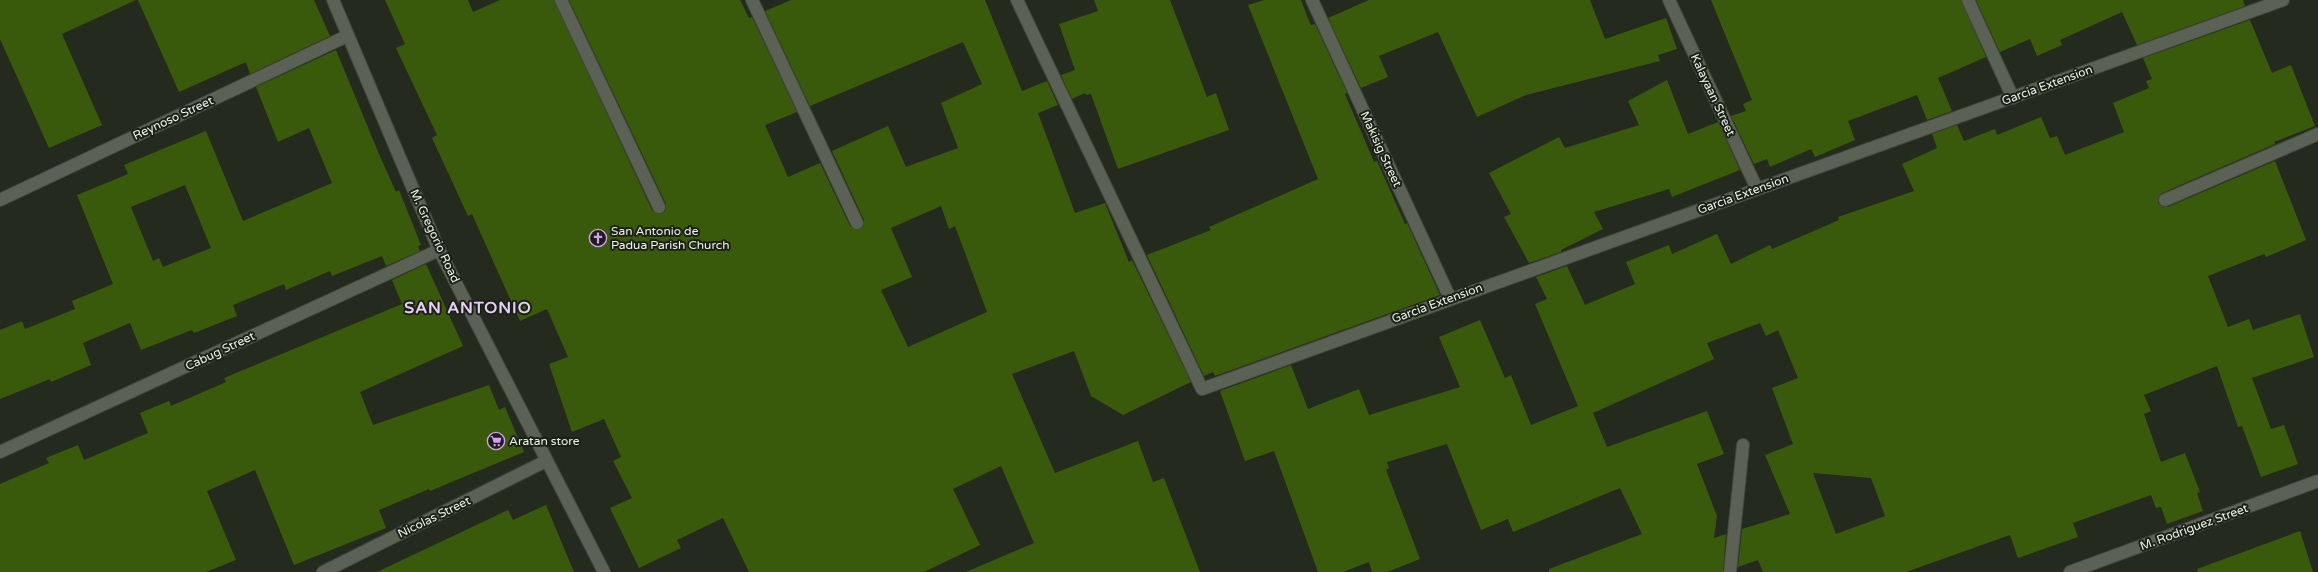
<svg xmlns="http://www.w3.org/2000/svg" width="2318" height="572" viewBox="0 0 2318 572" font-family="'Varela Round',sans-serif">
<rect width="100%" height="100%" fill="#242a1e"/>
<g fill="#3a5a0b" fill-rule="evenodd">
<path d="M0 0H136L62 34 102 125 49 148 0 39Z"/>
<path d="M138 0H314L330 36 250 74 246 62 179 92Z"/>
<path d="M385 0H468L473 12 500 0H554L652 210 659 214 665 211 666 204 569 0H740L749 18 752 17 797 112 765 125 788 177 820 163 850 226 857 230 863 227 864 220 832 151 888 126 906 167 958 148 941 103 982 84 963 42 810 106 765 11 791 0H985L1022 91 1047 81 1058 105 1038 113 1075 213 1105 203 1129 262 1132 260 1191 382 1123 415 1091 396 1074 351 1012 374 1055 473 1138 441 1153 482 1164 478 1200 572H966L1034 543 1001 466 953 489 980 545 924 572H749L723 518 677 540 681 548 639 568 610 508 632 498 613 461 621 457 604 419 572 432 549 364 568 357 547 309 520 321 472 214 468 216 432 138 437 135 396 48 405 44ZM941 206 949 229 955 226 987 312 908 347 881 290 912 277 891 228Z"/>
<path d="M1094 0H1170L1207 97 1216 93 1229 130 1118 169 1091 94 1086 95 1085 93 1072 99 1061 75 1075 70 1059 24 1098 11Z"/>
<path d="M1264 0H1301L1309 21 1311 25 1315 24 1347 93 1345 94 1374 162 1377 161 1405 224 1407 223 1440 295 1215 376 1213 372 1204 376 1147 255 1211 230 1209 227 1318 179 1248 5Z"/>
<path d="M1369 0H1590L1605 39 1666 18 1677 49 1658 55 1660 61 1526 95 1477 117 1438 32 1379 56 1388 77 1361 88 1328 18Z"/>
<path d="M1711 0H1961L1986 57 1938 78 1952 111 1927 120 1917 95 1848 121 1855 140 1815 157 1811 149 1770 167 1767 159 1754 164 1731 116 1746 111 1743 104 1752 100Z"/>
<path d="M1976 0H2243L2245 6 2137 45 2122 12 2060 40 2062 45 2037 56 2030 39 2000 52Z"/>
<path d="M2250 20 2272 73 2291 65 2315 126 2274 142 2275 144 2162 193 2159 196 2158 203 2161 206 2168 207 2275 161 2306 240 2266 257 2264 254 2208 276 2228 327 2249 319 2253 330 2300 314 2314 357 2252 378 2271 429 2284 425 2298 464 2261 477 2242 426 2238 427 2217 366 2144 395 2151 411 2144 414 2161 462 2185 453 2200 492 2197 493 2203 511 2167 524 2161 507 2156 508 2151 495 2073 523 2078 537 2018 558 2010 535 1906 572H1763L1758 560 1738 567 1742 529 1790 514 1765 455 1793 444 1772 388 1798 378 1778 330 1766 336 1760 323 1707 343 1714 359 1593 413 1607 447 1707 411 1724 454 1697 464 1717 516 1714 538 1726 534 1723 572H1549V569L1642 534 1620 488 1513 532 1508 519 1481 530 1447 444 1387 462 1389 468 1386 470 1420 559 1387 572H1372L1369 562 1343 572H1318L1274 451 1245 461 1220 391 1291 365 1308 409 1359 389 1369 415 1460 387 1439 337 1480 320 1505 378 1511 375 1531 425 1578 406 1535 304 1547 299 1536 277 1567 266 1585 305 1635 284 1626 262 1669 245 1672 254 1717 234 1731 264 1770 245 1772 249 1839 220 1838 217 1914 191 1902 164 1937 148 1932 134 1957 125 1964 141 1995 129 1997 135 2041 117 2050 138 2057 136 2065 155 2124 132 2113 103 2149 88 2146 81 2152 79 2143 58ZM1813 473 1871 478 1885 516 1836 534Z"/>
<path d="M336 50 379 154 396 192 399 190 421 245 418 246 420 251 386 266 382 256 332 276 330 271 286 290 284 284 233 305 237 316 194 333 192 330 141 350 130 323 83 343 91 365 51 382 50 379 0 399V330L22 321 25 329 75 309 72 301 113 284 77 195 128 174 124 165 206 131 243 221 332 183 309 128 278 142 256 87ZM185 185 211 248 163 267 159 258 153 261 131 207Z"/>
<path d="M1667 80 1688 134 1718 122 1740 170 1672 197 1669 189 1594 212 1603 229 1561 250V252L1529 263 1504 217 1511 214 1489 173 1559 137 1565 148 1639 125 1628 101Z"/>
<path d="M426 264 463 346 360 392 373 425 489 385 499 410 505 407 524 452 430 491 429 489 379 510 386 528 294 565 255 470 207 491 236 560 206 572H0V484L49 463 46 458 78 445 84 460 148 433 140 413 169 401 171 406 226 382 224 378 402 304 392 280Z"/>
<path d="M546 505 574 572H377L508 510 513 520Z"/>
<path d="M2300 531 2313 572H2198L2197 569Z"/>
</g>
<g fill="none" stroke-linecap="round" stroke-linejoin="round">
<defs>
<g id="minor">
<path d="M561 0 659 207"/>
<path d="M752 0 857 223"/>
<path d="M1017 0 1202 389 2283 0"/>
<path d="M1312 0 1450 298"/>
<path d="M1669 0 1757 189"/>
<path d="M1968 0 2013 98"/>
<path d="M0 200 347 36"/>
<path d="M2165 200 2318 134"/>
<path d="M0 452 439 250"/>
<path d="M323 572 546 461"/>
<path d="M1730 572 1743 445"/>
<path d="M2070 572 2318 481"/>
</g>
<path id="secondary" d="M333 0 439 250 604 572"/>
</defs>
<use href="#minor" stroke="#43483e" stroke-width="14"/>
<use href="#secondary" stroke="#43483e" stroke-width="14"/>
<use href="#minor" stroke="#5b6155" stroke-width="12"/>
<use href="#secondary" stroke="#5b6155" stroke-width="12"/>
</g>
<defs>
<symbol id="church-ring" viewBox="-11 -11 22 22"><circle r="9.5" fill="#1b2015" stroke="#d79bf9" stroke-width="1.5"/><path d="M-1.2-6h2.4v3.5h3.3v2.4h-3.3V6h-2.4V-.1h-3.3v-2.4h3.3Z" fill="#d79bf9"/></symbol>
<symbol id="supermarket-ring" viewBox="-11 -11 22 22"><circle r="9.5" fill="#1b2015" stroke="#d79bf9" stroke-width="1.5"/><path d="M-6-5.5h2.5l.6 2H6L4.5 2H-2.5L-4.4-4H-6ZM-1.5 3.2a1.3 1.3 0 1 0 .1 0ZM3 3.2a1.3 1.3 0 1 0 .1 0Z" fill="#d79bf9"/></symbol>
</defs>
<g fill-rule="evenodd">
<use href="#church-ring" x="588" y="228" width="20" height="20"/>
<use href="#supermarket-ring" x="486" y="431" width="20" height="20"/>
</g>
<g text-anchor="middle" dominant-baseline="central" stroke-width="4" stroke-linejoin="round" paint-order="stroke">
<g font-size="12" fill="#edf2ea" stroke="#1b2015">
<text transform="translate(2047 85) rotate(-20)">Garcia Extension</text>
<text transform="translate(1713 95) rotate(65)">Kalayaan Street</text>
<text transform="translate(173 118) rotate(-25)">Reynoso Street</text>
<text transform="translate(1381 149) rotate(65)">Makisig Street</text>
<text transform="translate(1743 194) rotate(-20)">Garcia Extension</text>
<text transform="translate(435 236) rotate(65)">M. Gregorio Road</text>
<text transform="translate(1437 303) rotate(-20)">Garcia Extension</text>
<text transform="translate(220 351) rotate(-25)">Cabug Street</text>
<text transform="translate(434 517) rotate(-26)">Nicolas Street</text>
<text transform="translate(2194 527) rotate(-20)">M. Rodriguez Street</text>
</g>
<g font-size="12" fill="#edf2ea" stroke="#1b2015" text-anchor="start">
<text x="611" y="231">San Antonio de<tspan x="611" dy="14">Padua Parish Church</tspan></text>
<text x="509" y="441">Aratan store</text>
</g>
<g font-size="16" font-weight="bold" letter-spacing="1" fill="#e7cef6" stroke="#1b2015">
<text x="468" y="308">SAN ANTONIO</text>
</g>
</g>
</svg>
